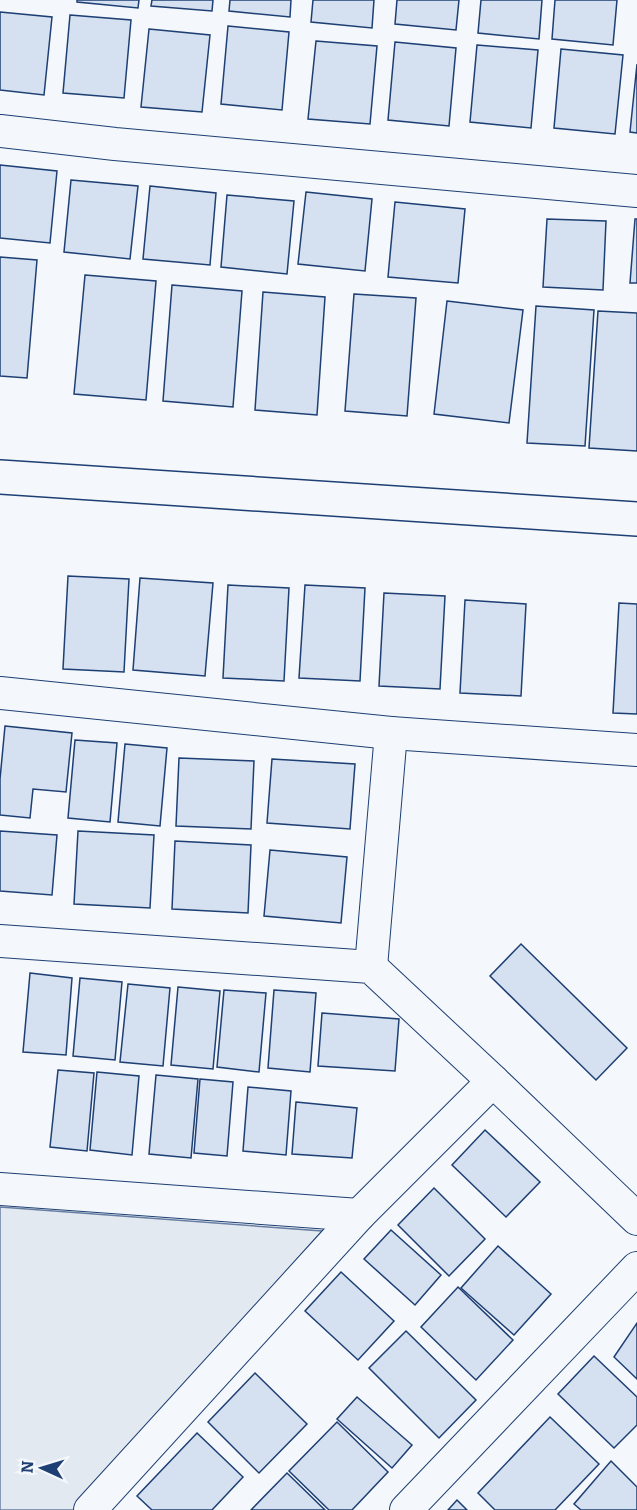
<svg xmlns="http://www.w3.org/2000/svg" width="637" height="1510" viewBox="0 0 637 1510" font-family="Bitter,serif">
<rect width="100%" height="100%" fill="#f4f7fb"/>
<path fill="#e3e9f0" stroke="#687fa3" stroke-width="1.5" d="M0 1207 322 1231 74 1510H0Z"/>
<g fill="#d5e0f0" stroke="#1d3f73" stroke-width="1.5">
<path d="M77 0H139L138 8 77 2Z"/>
<path d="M152 0H213L212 11 151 6Z"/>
<path d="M230 0H291L290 17 229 11Z"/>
<path d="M313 0H374L372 28 311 22Z"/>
<path d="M397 0H459L456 30 395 24Z"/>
<path d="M481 0H542L539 39 478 33Z"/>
<path d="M555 0H617L613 45 552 39Z"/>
<path d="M0 12 52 17 44 95 0 90Z"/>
<path d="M70 15 131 20 124 98 63 93Z"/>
<path d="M228 26 289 32 282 110 221 104Z"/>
<path d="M149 29 210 35 202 112 141 107Z"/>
<path d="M316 41 377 46 370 124 308 119Z"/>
<path d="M395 42 456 48 449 126 388 120Z"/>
<path d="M477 45 538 50 531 128 470 122Z"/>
<path d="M561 49 623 55 615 134 554 128Z"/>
<path d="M637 64V133L630 132Z"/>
<path d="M0 165 57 171 50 243 0 238Z"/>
<path d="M71 180 138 186 130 259 64 252Z"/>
<path d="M150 186 216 193 210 265 143 259Z"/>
<path d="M306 192 372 199 365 271 298 264Z"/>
<path d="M227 195 294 201 287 274 221 267Z"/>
<path d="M395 202 465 209 458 283 388 277Z"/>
<path d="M547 219 606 221 603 290 543 287Z"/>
<path d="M635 219H637V283H630Z"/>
<path d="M0 257 37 260 27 378 0 376Z"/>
<path d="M85 275 156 281 146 400 74 394Z"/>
<path d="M172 285 242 291 233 407 163 401Z"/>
<path d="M263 292 325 297 317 415 255 410Z"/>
<path d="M354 294 416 298 407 416 345 411Z"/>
<path d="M447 301 523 310 509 423 434 414Z"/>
<path d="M536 306 594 310 585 446 527 443Z"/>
<path d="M598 311 637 313V451L589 448Z"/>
<path d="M68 576 129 579 124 672 63 669Z"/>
<path d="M140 578 213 583 205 676 133 670Z"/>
<path d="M228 585 289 588 284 681 223 678Z"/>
<path d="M305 585 365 588 360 681 299 678Z"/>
<path d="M384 593 445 596 440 689 379 686Z"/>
<path d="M465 600 526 604 521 696 460 693Z"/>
<path d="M619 603 637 604V714L613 713Z"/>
<path d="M5 726 72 733 66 792 33 789 30 818 0 815V779Z"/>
<path d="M75 740 117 743 110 822 68 818Z"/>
<path d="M125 744 167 748 160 826 118 822Z"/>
<path d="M179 758 254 761 251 829 176 826Z"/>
<path d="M272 759 355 764 350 829 267 823Z"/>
<path d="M0 831 57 835 52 895 0 891Z"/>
<path d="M78 831 154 835 150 908 74 904Z"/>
<path d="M175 841 251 845 248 913 172 909Z"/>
<path d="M270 850 347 857 341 923 264 916Z"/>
<path d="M521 944 627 1048 596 1080 490 976Z"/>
<path d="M30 973 72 978 66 1055 23 1052Z"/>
<path d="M80 978 122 982 115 1060 73 1056Z"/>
<path d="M128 984 170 988 163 1066 120 1062Z"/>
<path d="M178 987 220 991 213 1069 171 1065Z"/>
<path d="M224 990 266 993 259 1072 217 1067Z"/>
<path d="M274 990 316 993 310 1072 268 1068Z"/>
<path d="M322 1013 399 1019 395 1071 318 1066Z"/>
<path d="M58 1070 94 1073 87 1151 50 1147Z"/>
<path d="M97 1072 139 1076 132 1155 90 1150Z"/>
<path d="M156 1075 198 1079 191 1158 149 1154Z"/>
<path d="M200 1079 233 1082 227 1156 194 1153Z"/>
<path d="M248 1087 291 1091 286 1155 243 1151Z"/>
<path d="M296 1102 357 1108 352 1158 292 1154Z"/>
<path d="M485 1130 540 1182 506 1217 452 1165Z"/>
<path d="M434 1188 485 1239 449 1276 398 1225Z"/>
<path d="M391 1230 441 1275 415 1305 364 1259Z"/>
<path d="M498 1246 551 1294 514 1335 461 1288Z"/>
<path d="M341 1272 394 1321 358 1360 305 1311Z"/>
<path d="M458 1287 513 1340 476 1380 421 1327Z"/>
<path d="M637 1323V1379L614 1357Z"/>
<path d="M406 1331 476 1400 439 1438 369 1368Z"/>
<path d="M594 1356 637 1397V1425L614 1448 558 1394Z"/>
<path d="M255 1373 307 1424 259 1473 208 1422Z"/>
<path d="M357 1397 412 1445 392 1468 337 1419Z"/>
<path d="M550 1417 599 1464 555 1510H495L478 1493Z"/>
<path d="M337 1422 388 1472 352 1510H329L289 1471Z"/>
<path d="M197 1433 243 1477 212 1510H152L137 1496Z"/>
<path d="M611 1461 637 1487V1510H581L574 1504Z"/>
<path d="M287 1473 325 1510H251Z"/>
<path d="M457 1500 467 1510H448Z"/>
</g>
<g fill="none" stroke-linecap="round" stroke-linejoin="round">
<defs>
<g id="minor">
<path d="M0 131 115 144 637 191"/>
<path d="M0 693 391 733 637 750"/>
<path d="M0 941 371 967 493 1081 359 1215"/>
<path d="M371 967 391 733"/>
<path d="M493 1081 637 1219"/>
<path d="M0 1189 359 1215 90 1510"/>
<path d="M406 1510 637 1268"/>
</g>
<path id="tertiary" d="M0 477 637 519"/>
</defs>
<use href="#minor" stroke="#1d3f73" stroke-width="34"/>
<use href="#tertiary" stroke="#1d3f73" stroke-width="36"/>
<use href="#minor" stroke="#f4f7fb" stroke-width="32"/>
<use href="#tertiary" stroke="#f4f7fb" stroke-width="33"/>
</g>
<g transform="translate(42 1468) rotate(274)" stroke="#f4f7fb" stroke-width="4.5" paint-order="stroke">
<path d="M0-4.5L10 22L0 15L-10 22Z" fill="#1d3f73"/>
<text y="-9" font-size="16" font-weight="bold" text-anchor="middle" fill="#1d3f73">N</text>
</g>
</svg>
